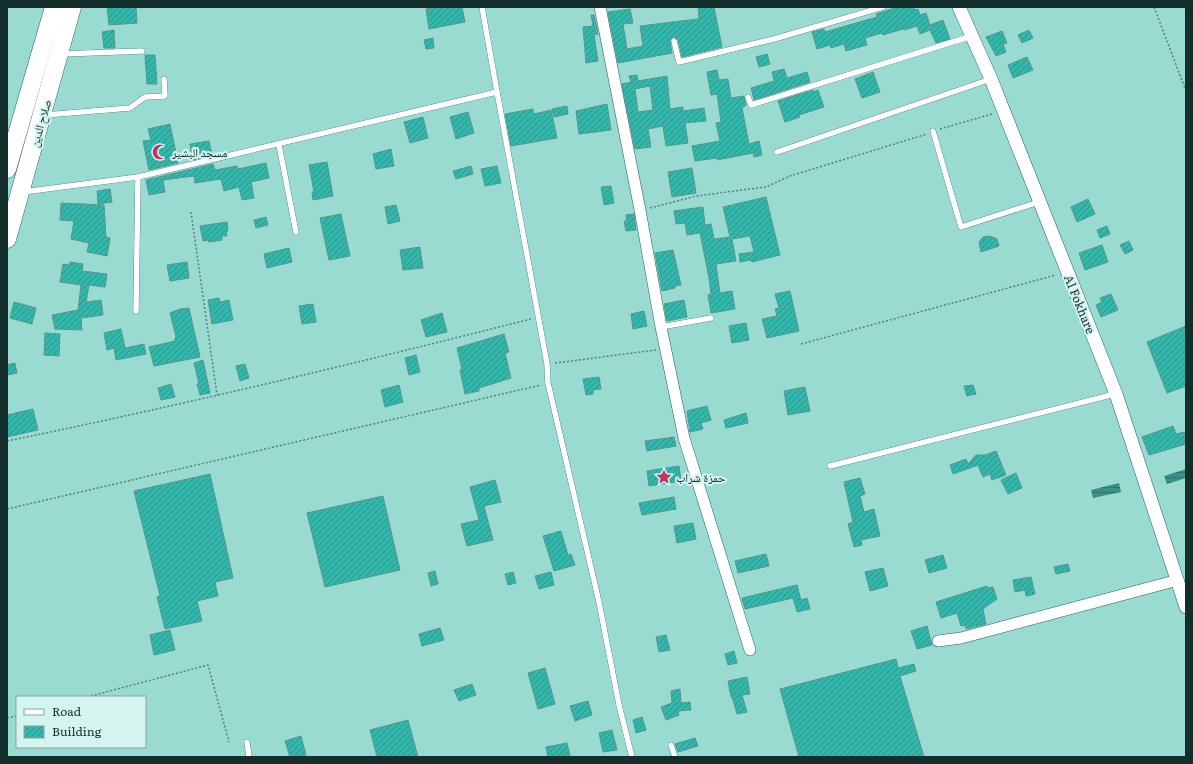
<svg xmlns="http://www.w3.org/2000/svg" width="1193" height="764" viewBox="0 0 1193 764" font-family="Literata,'Noto Naskh Arabic',serif">
<defs>
<pattern id="water-rules" width="6" height="5" patternUnits="userSpaceOnUse"><rect width="6" height="5" fill="#3a8f86"/><path d="M0 2.5h6" fill="none" stroke="#30756e"/></pattern>
<pattern id="building-hatch" width="6" height="6" patternUnits="userSpaceOnUse"><rect width="6" height="6" fill="#36b6aa"/><path d="M-1 1l2-2M0 6l6-6M5 7l2-2" fill="none" stroke="#2c948b"/></pattern>
</defs>
<rect width="100%" height="100%" fill="#99dad1"/>
<g fill="url(#water-rules)">
<path d="M1186 469V478L1167 484 1164 476Z"/>
<path d="M1119 483 1121 492 1093 498 1091 490Z"/>
</g>
<g fill="url(#building-hatch)" stroke="#56968e" fill-rule="evenodd">
<path d="M107 7H136L137 23 109 25Z"/>
<path d="M439 7H462L465 22 429 29 426 9Z"/>
<path d="M698 7H714L722 47 682 57 678 40 673 37 670 40 672 53 618 63 608 12 630 9 633 23 623 24 627 49 643 46 640 26 698 19 699 17Z"/>
<path d="M898 7H913L915 10 918 9 920 15 926 13 930 25 943 20 950 39 936 43 930 30 920 34 917 26 904 30 903 29 883 35 882 33 865 38 867 45 846 51 844 44 831 48 830 45 817 49 812 32 824 29 825 32 877 17 876 14Z"/>
<path d="M591 15H594L598 34 594 35 598 61 586 63 583 27 593 26Z"/>
<path d="M114 30 115 48H104L102 32Z"/>
<path d="M1029 30 1033 38 1022 43 1018 35Z"/>
<path d="M1002 31 1007 43 1003 44 1006 52 996 56 986 37Z"/>
<path d="M433 38 434 48 426 49 424 40Z"/>
<path d="M767 54 770 64 759 67 756 57Z"/>
<path d="M145 55H155L157 84H147Z"/>
<path d="M1027 57 1033 70 1013 78 1008 65Z"/>
<path d="M784 69 787 78 807 72 810 82 754 100 751 88 774 81 772 72Z"/>
<path d="M717 70 719 80 728 79 731 98 744 96 746 105 742 108 749 144 759 141 762 155 754 157 753 153 717 160V158L695 161 692 146 720 141 716 123 721 122 717 94 711 95 707 72Z"/>
<path d="M873 72 880 92 862 98 855 79Z"/>
<path d="M637 75 638 81 667 76 670 109 683 107V111L704 108 706 121 685 123 688 143 666 146 663 126 648 129 651 147 635 149 622 84 631 82 629 76ZM650 86 653 110 638 112 635 89Z"/>
<path d="M813 90V92L818 90 824 107 799 115 800 117 785 122 778 101Z"/>
<path d="M607 104 611 130 579 134 576 111Z"/>
<path d="M567 106 568 114 554 117 552 109Z"/>
<path d="M533 109 534 114 551 110 557 138 511 146 505 114Z"/>
<path d="M468 112 474 133 456 139 450 117Z"/>
<path d="M423 117 428 138 410 143 404 122Z"/>
<path d="M170 124 178 163 149 170 143 141 151 140 148 129Z"/>
<path d="M209 141 212 155 192 160 190 144Z"/>
<path d="M391 149 394 166 376 169 373 154Z"/>
<path d="M327 162 333 196 313 200 312 192H314L309 165Z"/>
<path d="M266 163 269 178 251 182 254 198 242 200 239 187 224 191 221 179 195 183 194 176 163 180 165 192 149 195 146 180 213 164 215 170 237 166 238 169Z"/>
<path d="M471 166 473 174 456 179 453 171Z"/>
<path d="M497 166 501 183 485 186 481 169Z"/>
<path d="M692 168 696 193 672 197 668 172Z"/>
<path d="M611 186 614 203 604 205 601 187Z"/>
<path d="M110 189 112 202 98 204 97 191Z"/>
<path d="M766 197 780 255 752 262 751 260 740 262 739 254 754 252 750 236 732 239 736 261 716 264 720 293 732 291 735 309 711 313 708 295 711 294 709 278 700 233 687 235 685 223 676 224 674 211 703 207 705 225 711 224 714 239 730 237 723 207Z"/>
<path d="M1088 199 1095 214 1077 222 1071 207Z"/>
<path d="M61 203 104 205 106 237 110 238 107 256 87 252 89 243 71 239 74 221 60 220Z"/>
<path d="M396 205 400 221 388 224 385 207Z"/>
<path d="M341 214 350 256 329 260 320 218Z"/>
<path d="M634 214 636 230 626 231 624 221H627L626 215Z"/>
<path d="M266 217 268 225 256 228 254 220Z"/>
<path d="M227 222 228 231 226 232 227 236H222V240L209 242 208 240 203 241 200 226Z"/>
<path d="M1107 226 1110 234 1100 238 1097 230Z"/>
<path d="M990 236 997 239 999 246 981 252 979 242 983 237Z"/>
<path d="M1129 241 1133 250 1125 254 1120 245Z"/>
<path d="M1102 245 1108 262 1085 270 1079 253Z"/>
<path d="M420 247 423 268 403 270 400 250Z"/>
<path d="M289 248 292 262 267 268 264 254Z"/>
<path d="M673 250 681 285 675 286V288L662 291 655 253Z"/>
<path d="M70 262 83 264 82 271 107 274 105 287 89 285 86 302 101 300 103 315 81 318 82 330 55 329 52 315 78 310 81 285 60 282 63 264 69 265Z"/>
<path d="M187 262 189 278 170 281 167 265Z"/>
<path d="M790 291 799 331 767 338 762 319 777 316 775 309 779 308 775 294Z"/>
<path d="M1111 294 1118 310 1101 317 1096 305 1102 302 1100 298Z"/>
<path d="M219 298 220 302 229 300 233 320 212 324 208 300Z"/>
<path d="M684 300 687 317 667 321 664 304Z"/>
<path d="M14 302 36 308 32 324 10 318Z"/>
<path d="M313 304 316 322 302 324 299 306Z"/>
<path d="M189 308 200 357 154 366 149 347 175 341V338L176 337 170 313 180 309Z"/>
<path d="M644 311 647 326 633 329 631 314Z"/>
<path d="M442 313 447 332 426 337 421 320Z"/>
<path d="M746 323 749 340 732 343 729 326Z"/>
<path d="M1186 326V386L1167 393 1147 342Z"/>
<path d="M121 329 125 348 144 344 146 354 116 360 114 348 107 350 104 333Z"/>
<path d="M45 333 60 334 59 356 44 355Z"/>
<path d="M504 334 509 352 505 353 511 378 479 388V391L465 394 460 370 462 369 457 348Z"/>
<path d="M416 355 420 372 409 375 405 358Z"/>
<path d="M203 360 210 393 200 395 197 384H199L194 363Z"/>
<path d="M15 363 17 373 7 375V365Z"/>
<path d="M245 364 249 378 240 381 236 366Z"/>
<path d="M599 377 601 389 593 390V394L586 395 583 379Z"/>
<path d="M171 384 175 397 161 400 158 388Z"/>
<path d="M399 385 403 402 385 407 381 390Z"/>
<path d="M973 385 976 394 967 396 964 386Z"/>
<path d="M805 387 810 411 788 415 784 391Z"/>
<path d="M707 406 711 420 701 423 703 429 690 432 687 411Z"/>
<path d="M33 409 38 430 7 437V415Z"/>
<path d="M746 413 748 423 726 428 724 420Z"/>
<path d="M1173 426 1176 434 1184 432 1186 444 1149 455 1142 437Z"/>
<path d="M674 437 676 446 647 451 645 441Z"/>
<path d="M996 451 1006 475 992 480 990 474 983 477 978 465 953 474 950 465 966 459 968 464 976 455H985Z"/>
<path d="M679 466 681 481 649 486 647 471Z"/>
<path d="M1016 473 1022 488 1008 494 1001 480Z"/>
<path d="M210 474 233 578 215 582 218 596 197 601 202 621 165 629 157 597 160 596 134 491Z"/>
<path d="M860 478 865 494 860 496 864 512 874 509 880 536 861 540 862 545 854 547 848 524 853 522 844 482Z"/>
<path d="M495 480 501 502 484 506 493 540 467 546 461 524 479 520 470 487Z"/>
<path d="M383 496 400 570 325 587 307 513Z"/>
<path d="M674 497 676 509 642 515 639 503Z"/>
<path d="M693 523 696 539 677 543 674 526Z"/>
<path d="M561 531 568 555 571 554 575 565 554 571 543 536Z"/>
<path d="M766 554 769 566 738 573 735 561Z"/>
<path d="M943 555 947 568 929 573 925 560Z"/>
<path d="M1068 564 1070 571 1056 574 1054 567Z"/>
<path d="M883 568 888 586 870 591 865 572Z"/>
<path d="M435 571 438 584 431 586 428 573Z"/>
<path d="M513 572 516 583 508 585 505 574Z"/>
<path d="M551 572 554 585 539 589 535 576Z"/>
<path d="M1031 577 1035 594 1026 596 1025 590 1015 592 1013 580Z"/>
<path d="M797 585 801 600 807 598 810 609 797 612 793 598 745 609 742 598Z"/>
<path d="M987 586 988 588 993 587 997 599 983 609 986 624 966 629 965 625 961 626 957 613 941 618 936 602Z"/>
<path d="M927 626 932 645 917 649 911 631Z"/>
<path d="M440 628 444 640 422 646 419 634Z"/>
<path d="M170 630 175 650 154 655 150 635Z"/>
<path d="M666 635 670 650 659 652 656 637Z"/>
<path d="M734 651 737 663 728 665 725 654Z"/>
<path d="M896 659 898 668 914 664 916 671 900 676 924 757H799L780 689Z"/>
<path d="M545 668 555 704 538 709 528 673Z"/>
<path d="M747 677 750 694 742 695 747 712 737 714 732 697H731L728 681Z"/>
<path d="M472 684 476 695 459 701 454 690Z"/>
<path d="M680 689 681 703 690 702 691 710 678 711 679 715 666 720 661 707 672 703 671 691Z"/>
<path d="M588 701 592 715 575 721 570 706Z"/>
<path d="M642 717 646 730 636 733 633 720Z"/>
<path d="M408 720 418 757H377L370 730Z"/>
<path d="M612 730 617 750 603 752 599 733Z"/>
<path d="M301 736 306 755 290 757 285 741Z"/>
<path d="M695 738 698 746 678 752 675 744Z"/>
<path d="M567 743 570 756 548 757 546 747Z"/>
</g>
<g fill="none" stroke-linecap="round" stroke-linejoin="round">
<defs>
<g id="service">
<path d="M482 7 497 92"/>
<path d="M674 41 679 62 774 39 883 7"/>
<path d="M62 54 142 51"/>
<path d="M748 97 751 105 972 36"/>
<path d="M45 115 130 108 145 97 165 96 164 79"/>
<path d="M933 131 961 227 1039 202"/>
<path d="M279 145 296 232"/>
<path d="M777 152 991 79"/>
<path d="M23 192 138 177 497 92 547 364 548 383 599 602 619 705 632 757"/>
<path d="M136 311 138 177"/>
<path d="M661 327 711 318"/>
<path d="M830 466 1115 394"/>
<path d="M247 742 249 757"/>
<path d="M671 745 675 757"/>
</g>
<g id="minor">
<path d="M600 7 640 210 661 327 684 438 750 650"/>
<path d="M938 641 961 638 1178 580"/>
</g>
<path id="tertiary" d="M959 7 991 79 1116 394 1186 607"/>
<g id="trunk">
<path d="M7 169 54 7"/>
<path d="M7 239 72 7"/>
</g>
</defs>
<use href="#service" stroke="#21645d" stroke-width="6"/>
<use href="#minor" stroke="#21645d" stroke-width="12"/>
<use href="#tertiary" stroke="#21645d" stroke-width="14"/>
<use href="#trunk" stroke="#21645d" stroke-width="19"/>
<g stroke="#54827c" stroke-width="1.5" stroke-dasharray="2 2" stroke-linecap="butt">
<path d="M1154 7 1186 91"/>
<path d="M940 129 992 114"/>
<path d="M650 208 696 196 766 187 790 176 927 134"/>
<path d="M191 212 217 395"/>
<path d="M801 344 1056 275"/>
<path d="M555 363 656 350"/>
<path d="M7 441C183 405 357 363 531 319"/>
<path d="M7 509 541 385"/>
<path d="M87 697 208 665 229 742"/>
<path d="M7 718 17 716"/>
</g>
<use href="#service" stroke="#fff" stroke-width="5.5"/>
<use href="#minor" stroke="#fff" stroke-width="11"/>
<use href="#tertiary" stroke="#fff" stroke-width="13"/>
<use href="#trunk" stroke="#fff" stroke-width="18"/>
</g>
<defs>
<symbol id="mosque-bare" viewBox="-9 -9 18 18"><path d="M3.5-4.9A6 6 0 1 0 3.5 4.9A5 5 0 1 1 3.5-4.9Z" fill="#c23564" stroke="#d4f4ef" stroke-width="2.5" paint-order="stroke"/></symbol>
<symbol id="sight-bare" viewBox="-9 -9 18 18"><path d="M0-6L1.8-2.2L6-1.7L2.9 1.2L3.7 5.4L0 3.3L-3.7 5.4L-2.9 1.2L-6-1.7L-1.8-2.2Z" fill="#c23564" stroke="#d4f4ef" stroke-width="2.5" paint-order="stroke"/></symbol>
</defs>
<g fill-rule="evenodd">
<use href="#mosque-bare" x="149" y="141" width="22" height="22"/>
<use href="#sight-bare" x="653" y="466" width="22" height="22"/>
</g>
<g text-anchor="middle" dominant-baseline="central" stroke-width="4" stroke-linejoin="round" paint-order="stroke">
<g font-size="12" fill="#132e2b" stroke="#d4f4ef">
<text transform="translate(40 123) rotate(-74)">صلاح الدين</text>
<text transform="translate(1080 304) rotate(68)">Al Fokhare</text>
</g>
<g font-size="12" fill="#132e2b" stroke="#d4f4ef" text-anchor="start">
<text x="172" y="152">مسجد البشير</text>
<text x="676" y="477">حمزة شراب</text>
</g>
</g>
<rect width="1193" height="764" fill="none" stroke="#132e2b" stroke-width="16"/>
<rect x="16" y="696" width="130" height="52" fill="#d4f4ef" stroke="#87a5a1"/>
<rect x="24" y="709" width="20" height="6" fill="#ffffff" stroke="#87a5a1"/>
<text x="52" y="716" font-size="12" fill="#132e2b">Road</text>
<rect x="24" y="726" width="20" height="12" fill="url(#building-hatch)" stroke="#87a5a1"/>
<text x="52" y="736" font-size="12" fill="#132e2b">Building</text>
</svg>
